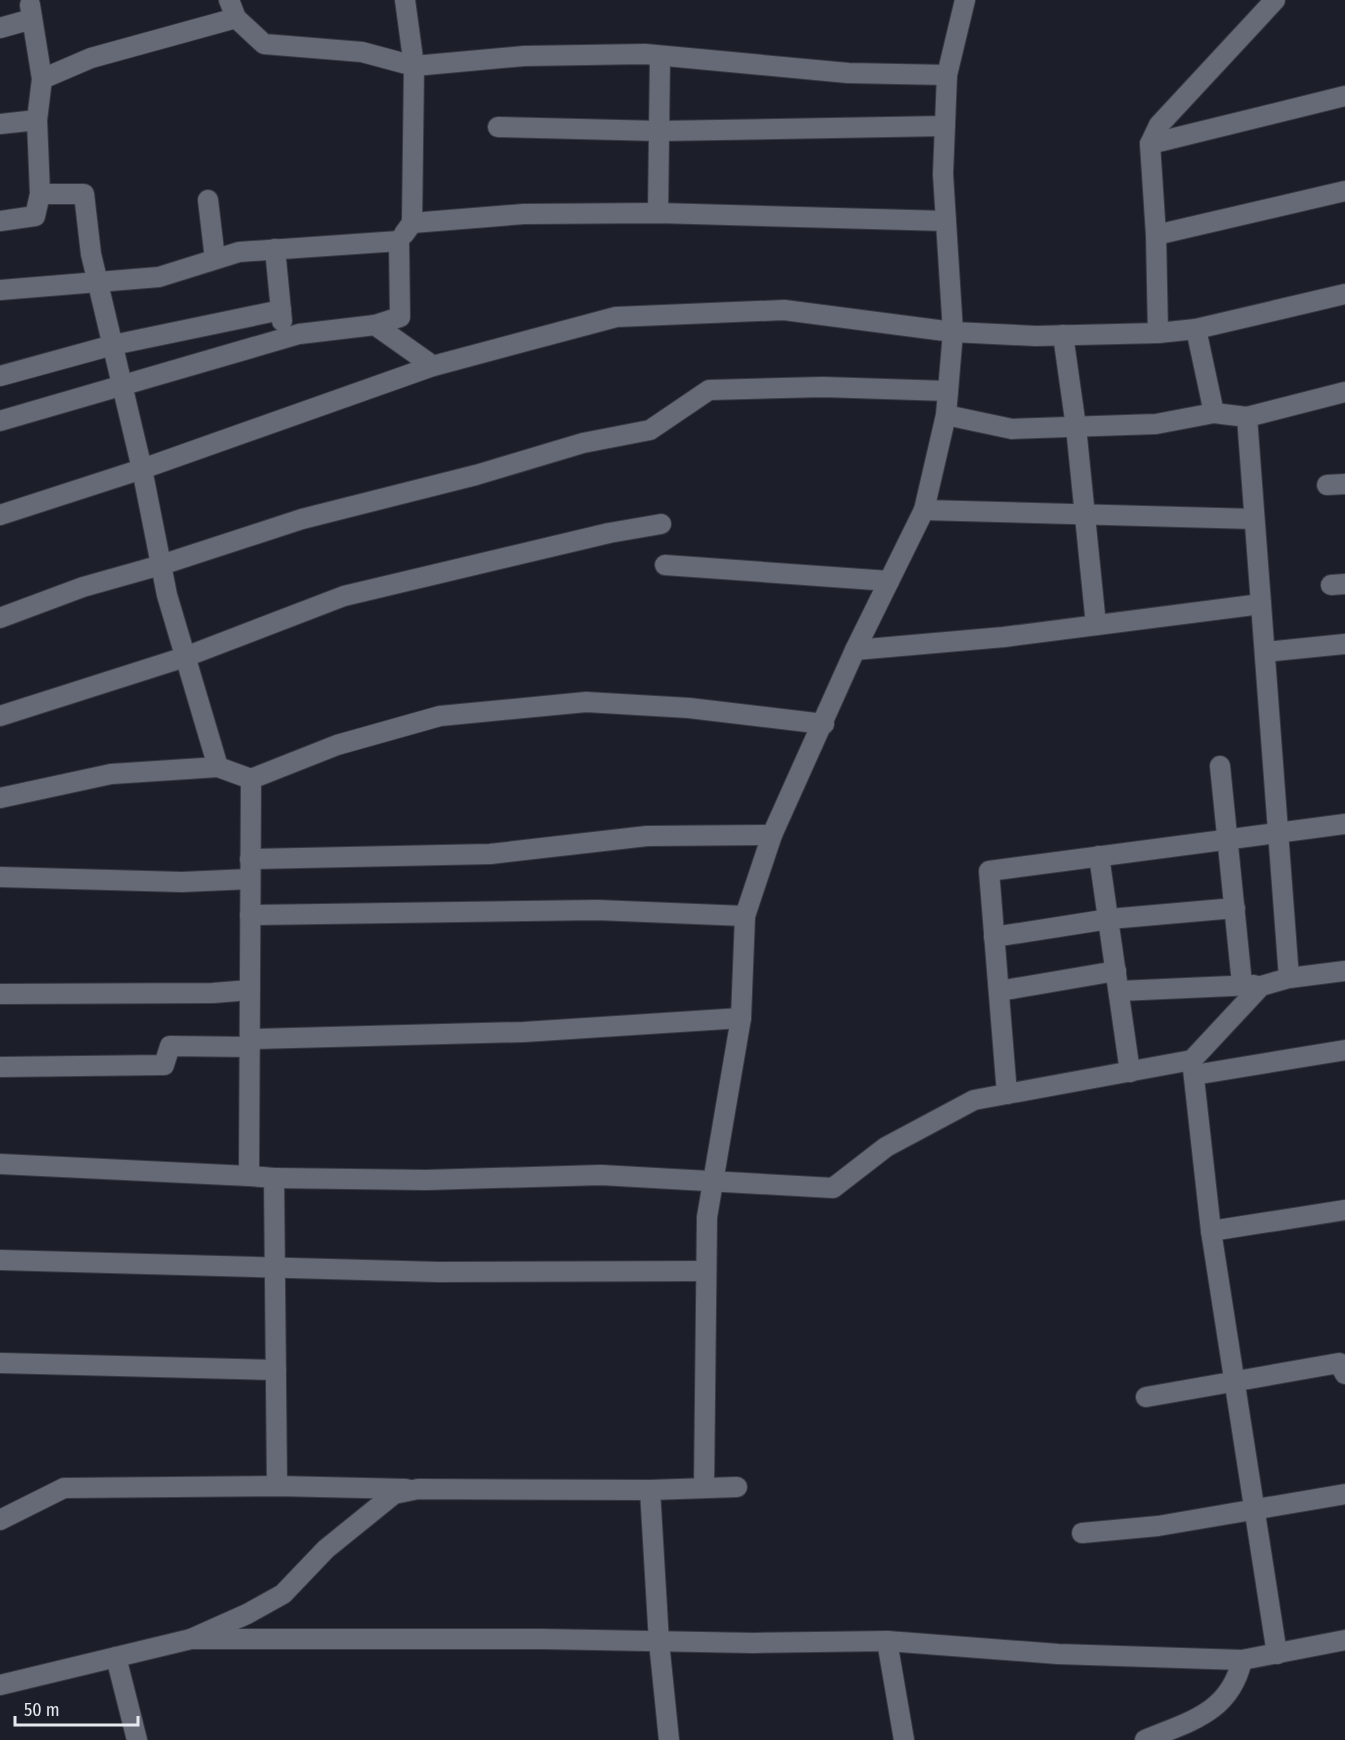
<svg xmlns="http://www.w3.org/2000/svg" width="1345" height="1740" viewBox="0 0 1345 1740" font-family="'Fira Sans Condensed',sans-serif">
<rect width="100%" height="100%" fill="#1c1f29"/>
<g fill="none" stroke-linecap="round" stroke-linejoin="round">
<defs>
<g id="minor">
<path d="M30 5 42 79"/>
<path d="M236 18 264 44 362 52 414 66 524 56 645 54 848 73 947 75"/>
<path d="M0 28 32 19"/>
<path d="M37 120 42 79 91 58 236 18 229 0"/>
<path d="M0 124 37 120 40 194H84L91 254 142 469 167 595 218 767 251 779 249 1176 274 1178 277 1486"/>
<path d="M498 127 659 131 945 126"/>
<path d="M1150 144 1159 125 1275 0"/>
<path d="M208 200 215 259"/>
<path d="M658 213 660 56"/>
<path d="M0 221 35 216 40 194"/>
<path d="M412 223 524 214 658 213 946 221"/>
<path d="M404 234 412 223 414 66 405 0"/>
<path d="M1156 235 1345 191"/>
<path d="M275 249 282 321"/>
<path d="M0 290 159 277 239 252 399 241 400 317 375 325"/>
<path d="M1196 329 1214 413 1247 417 1289 978"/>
<path d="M1158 333 1156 235 1150 144 1345 96"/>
<path d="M1063 335 1076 427 1096 625"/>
<path d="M0 376 113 345 281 310"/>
<path d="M946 415 1012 429 1156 424 1214 413"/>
<path d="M1247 417 1345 392"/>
<path d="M0 421 299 334 375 325 433 366"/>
<path d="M1327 485 1345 484"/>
<path d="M924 510 1254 519"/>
<path d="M0 515 142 469 433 366 616 317 784 310 953 332 1036 336 1158 333 1196 329 1345 294"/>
<path d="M665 565 889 581"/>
<path d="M1331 585 1345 584"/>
<path d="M0 618 83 587 161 565 302 519 476 475 583 443 650 430 709 390 823 387 948 391"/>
<path d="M855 650 1004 637 1261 604"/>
<path d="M1265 652 1345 644"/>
<path d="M0 716 185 657 344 596 609 533 661 524"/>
<path d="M1220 766 1242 984"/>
<path d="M251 779 337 745 440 716 586 702 689 708 824 724"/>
<path d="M0 798 111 774 218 767"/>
<path d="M1099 856 1130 1072"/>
<path d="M250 859 490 854 647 836 772 835"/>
<path d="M0 877 182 882 250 879"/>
<path d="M250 915 597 910 745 916"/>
<path d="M994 937 1109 919 1235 908"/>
<path d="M999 991 1116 971"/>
<path d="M1119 991 1254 985"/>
<path d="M0 994 213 993 250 990"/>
<path d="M250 1039 524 1032 741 1018"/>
<path d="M1192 1060 1211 1231 1277 1654"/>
<path d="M0 1067 164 1065 170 1046 250 1047"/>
<path d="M1194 1075 1345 1050"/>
<path d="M1007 1094 989 871 1345 824"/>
<path d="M0 1164 249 1176"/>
<path d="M274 1178 426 1180 601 1175 833 1188 886 1147 974 1100 1192 1060 1261 986 1289 978 1345 971"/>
<path d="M1211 1231 1345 1210"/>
<path d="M0 1260 439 1272 706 1271"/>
<path d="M0 1363 276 1370"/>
<path d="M1146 1397 1339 1363 1345 1374"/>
<path d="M704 1488 707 1217 741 1018 745 916 772 835 855 650 924 510 946 415 953 332 943 174 947 75 965 0"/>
<path d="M650 1490 659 1642 669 1740"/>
<path d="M0 1520 64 1488 277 1486 406 1489"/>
<path d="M1082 1533 1158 1526 1345 1494"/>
<path d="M191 1639H542L753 1643 887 1641 1058 1654 1242 1660 1345 1640"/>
<path d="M887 1641 904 1740"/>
<path d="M116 1657 137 1740"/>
<path d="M0 1685 191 1639 247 1614 283 1594 326 1549 394 1494 418 1489 650 1490 737 1487"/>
<path d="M1145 1740C1190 1721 1230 1713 1242 1660"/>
</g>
</defs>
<use href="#minor" stroke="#383a43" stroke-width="22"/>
<use href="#minor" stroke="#666a76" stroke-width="20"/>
</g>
<path d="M15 1716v9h123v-9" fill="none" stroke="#e7e9f0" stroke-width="3"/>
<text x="24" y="1716" font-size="18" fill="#e7e9f0" stroke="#1c1f29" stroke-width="4.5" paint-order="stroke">50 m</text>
</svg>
